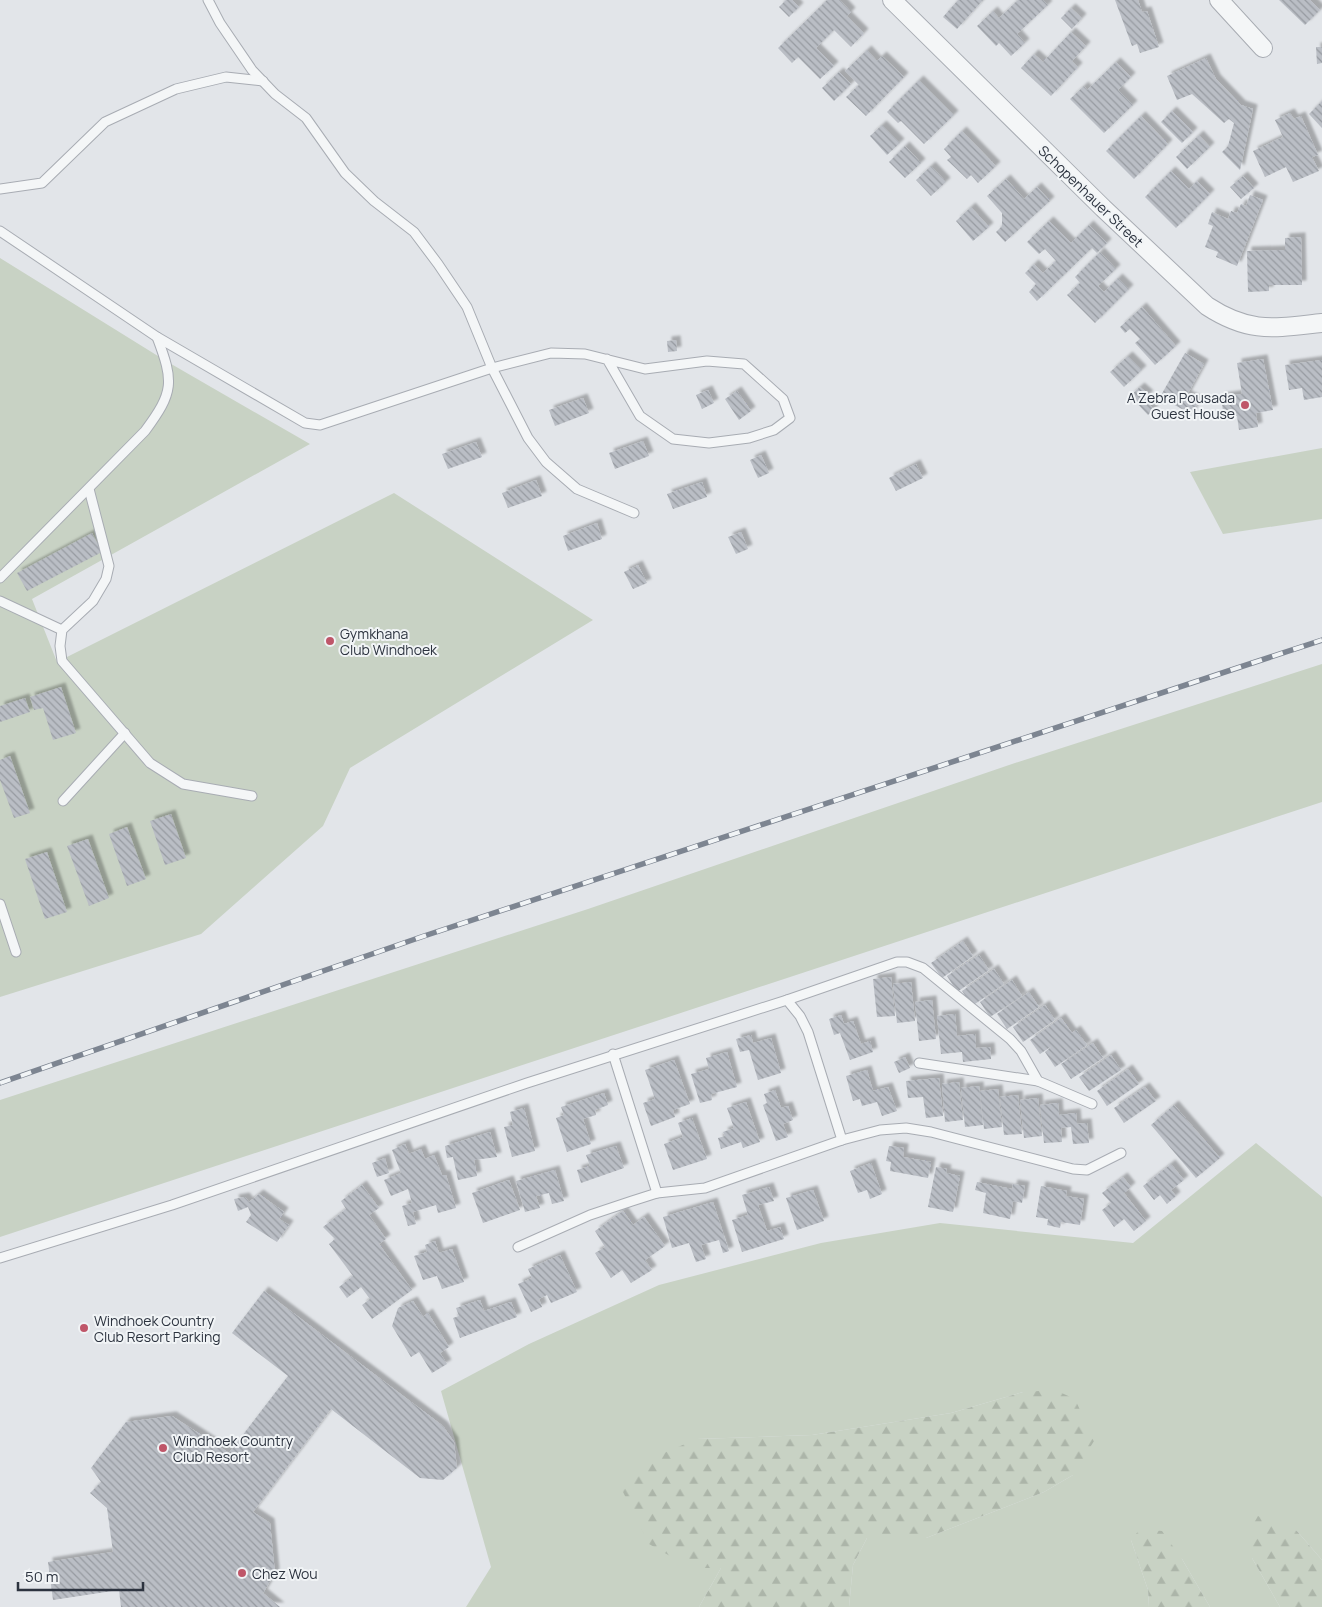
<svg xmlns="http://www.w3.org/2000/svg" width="1322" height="1607" viewBox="0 0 1322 1607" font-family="Manrope,sans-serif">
<defs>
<pattern id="forest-firs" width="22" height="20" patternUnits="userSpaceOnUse" patternTransform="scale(1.25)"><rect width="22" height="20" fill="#c8d2c4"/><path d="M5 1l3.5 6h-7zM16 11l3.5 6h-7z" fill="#acb5a9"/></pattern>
<pattern id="building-back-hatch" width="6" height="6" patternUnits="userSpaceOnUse" patternTransform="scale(1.25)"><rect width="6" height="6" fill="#babec5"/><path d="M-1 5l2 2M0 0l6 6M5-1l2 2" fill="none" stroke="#979ba1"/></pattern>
<filter id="shadow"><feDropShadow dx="4.5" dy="-4.5" stdDeviation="1" flood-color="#0004"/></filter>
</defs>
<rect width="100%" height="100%" fill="#e2e5e9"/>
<g fill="#c8d2c4">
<path d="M0 258 166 361 310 444 32 599 57 662 394 493 593 620 350 768 323 826 201 934 0 997Z"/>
<path d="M1322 448V519L1223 534 1190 472Z"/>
<path d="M1322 664V802L0 1237V1100L588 909 1012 764Z"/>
<path d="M1256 1143 1322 1197V1560L1297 1531 1252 1558 1280 1607H1210L1182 1559 1131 1540 1148 1590 1149 1607H849L853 1565 867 1538H926L1044 1492 1073 1475 1023 1392 951 1413 812 1435 697 1439 691 1568H721L699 1607H466L491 1567 441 1391 529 1344 659 1285 821 1243 940 1223 1133 1243Z"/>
</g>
<g fill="url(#forest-firs)">
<path d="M1055 1390 1075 1399 1094 1441 1073 1475 1044 1492 926 1538H867L853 1565 849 1607H699L721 1568H691L649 1544 621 1488 654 1457 697 1439 812 1435 951 1413 1023 1392Z"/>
<path d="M1258 1516 1297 1531 1322 1560V1607H1280L1252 1558 1250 1530Z"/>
<path d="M1140 1529 1162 1531 1182 1559 1210 1607H1149L1148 1590 1131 1540Z"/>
</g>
<g fill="url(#building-back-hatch)" filter="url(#shadow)">
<path d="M786 0H792L799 7 789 17 779 7Z"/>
<path d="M827 0H840L851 12 847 16 864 33 851 47 834 30 816 48 834 66 820 79 798 57 792 63 778 48Z"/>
<path d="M958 0H983L957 29 943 17Z"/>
<path d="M1018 0H1043L1048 5 1017 34 1025 43 1011 56 999 43 996 46 977 26 993 11 999 18Z"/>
<path d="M1115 0H1138L1142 12 1147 11 1159 47 1140 53 1137 44 1132 46Z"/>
<path d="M1279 0H1310L1320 10 1305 25Z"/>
<path d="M1071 8 1082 18 1072 29 1061 18Z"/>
<path d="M1071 32 1086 46 1072 61 1078 67 1051 96 1021 68 1034 54 1043 62Z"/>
<path d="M1316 47H1322V63L1317 64Z"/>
<path d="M867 50 877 61 882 56 904 77 866 116 846 97 859 85 845 71Z"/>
<path d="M1206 58 1216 79 1241 105 1253 109 1240 170 1222 152 1228 146 1234 123 1229 119 1224 123 1192 94 1177 100 1167 76Z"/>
<path d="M1116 62 1131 77 1118 90 1133 105 1104 133 1070 99 1084 86 1087 90Z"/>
<path d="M839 72 851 84 834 101 822 88Z"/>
<path d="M919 80 954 115 924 144 901 121 898 123 887 112Z"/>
<path d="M1322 101V128L1309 114Z"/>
<path d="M1172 111 1193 132 1182 143 1161 122Z"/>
<path d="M1290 113 1294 119 1301 116 1318 155 1312 157 1319 171 1293 182 1286 167 1265 177 1253 151 1283 137 1275 120Z"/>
<path d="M1141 116 1168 144 1134 179 1106 151Z"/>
<path d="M882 125 900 143 887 155 870 136Z"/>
<path d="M962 131 996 166 978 183 971 175 967 179 947 160 951 157 944 149Z"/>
<path d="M1199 135 1210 147 1187 169 1176 157Z"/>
<path d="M905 146 921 163 905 178 889 162Z"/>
<path d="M931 166 946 182 931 196 916 180Z"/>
<path d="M1171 171 1189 189 1197 181 1210 194 1176 228 1145 197Z"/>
<path d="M1243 176 1254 188 1241 199 1230 187Z"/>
<path d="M1006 179 1024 199 1037 187 1050 201 1005 242 996 232 1002 226V213L987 196Z"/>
<path d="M1250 195 1263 200 1237 266 1216 257 1218 252 1205 247 1213 226 1208 224 1212 212 1228 219 1231 211 1237 213 1241 204 1246 206Z"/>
<path d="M971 207 989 227 973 241 956 221Z"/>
<path d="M1049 221 1071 243 1089 225 1107 243 1097 253 1092 248 1037 301 1029 292 1036 284 1025 273 1034 264 1043 273 1056 261 1045 249 1039 254 1027 242Z"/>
<path d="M1301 237 1302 285H1269V291L1248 292 1247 251 1285 250V238Z"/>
<path d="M1100 252 1116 269 1098 286 1104 292 1118 278 1129 289 1095 323 1067 295 1080 283 1075 277Z"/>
<path d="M1142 307 1176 346 1155 365 1135 343 1140 339 1130 329 1125 333 1120 327Z"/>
<path d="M676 340 677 351 668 352 667 341Z"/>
<path d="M1185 353 1204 364 1187 395 1199 401 1191 414 1160 397Z"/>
<path d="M1128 356 1142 370 1124 387 1110 372Z"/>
<path d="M1263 359 1273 410 1256 413 1258 427 1239 430 1237 416 1224 418 1221 397 1242 394 1237 363Z"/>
<path d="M1322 360V397L1304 400 1302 388 1289 390 1285 365Z"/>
<path d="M1140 387 1149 395 1144 399 1154 409 1148 415 1130 396Z"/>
<path d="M708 390 714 403 702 409 696 395Z"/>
<path d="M737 391 751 411 739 420 725 399Z"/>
<path d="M583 398 589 413 555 426 549 410Z"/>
<path d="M643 441 649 456 615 469 609 453Z"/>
<path d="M476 442 482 457 448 469 442 454Z"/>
<path d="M761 455 769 473 758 478 750 460Z"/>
<path d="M916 464 923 478 896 491 889 478Z"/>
<path d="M536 480 542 496 508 508 502 493Z"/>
<path d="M702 482 707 497 673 509 667 494Z"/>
<path d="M597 523 602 539 568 551 563 536Z"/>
<path d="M741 532 748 549 736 554 728 537Z"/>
<path d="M92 533 102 552 27 591 17 573Z"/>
<path d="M638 565 647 583 633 589 624 572Z"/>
<path d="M61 687 76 733 53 740 43 708 34 710 30 697Z"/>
<path d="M25 698 30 712 0 722V706Z"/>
<path d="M10 756 30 813 14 818 0 780V760Z"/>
<path d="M171 814 186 858 165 865 150 821Z"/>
<path d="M127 827 146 879 127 886 109 834Z"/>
<path d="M88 839 109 898 89 906 67 846Z"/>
<path d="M47 852 67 912 45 919 25 859Z"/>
<path d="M963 941 973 956 942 978 931 963Z"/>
<path d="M979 955 989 970 957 992 947 976Z"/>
<path d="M994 969 1004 984 972 1006 962 991Z"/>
<path d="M891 977 895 1016 877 1017 873 979Z"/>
<path d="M1012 980 1022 996 990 1017 980 1002Z"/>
<path d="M911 982 915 1021 897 1023 893 984Z"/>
<path d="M1029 992 1039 1007 1007 1029 997 1014Z"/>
<path d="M932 1000 936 1039 919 1041 915 1002Z"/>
<path d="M1045 1005 1055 1020 1023 1042 1013 1027Z"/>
<path d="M955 1014 957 1036 975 1034 976 1048 990 1047 991 1059 963 1062 962 1052 941 1054 937 1016Z"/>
<path d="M841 1015 844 1024 853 1021 861 1044 870 1041 873 1052 850 1060 840 1033 834 1035 829 1019Z"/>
<path d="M1061 1018 1072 1033 1076 1030 1087 1045 1055 1067 1045 1052 1052 1046 1040 1054 1030 1040Z"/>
<path d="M751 1035 753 1043 771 1038 781 1073 758 1080 749 1050 740 1052 736 1039Z"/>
<path d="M1093 1043 1103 1058 1071 1079 1061 1064Z"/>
<path d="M727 1052 737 1087 711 1094 712 1100 700 1103 691 1074 709 1069 706 1058Z"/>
<path d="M1111 1055 1121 1070 1089 1091 1079 1077Z"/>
<path d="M905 1057 910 1068 899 1073 894 1062Z"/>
<path d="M674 1060 690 1104 673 1110 675 1117 651 1126 643 1103 655 1099 645 1070Z"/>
<path d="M1128 1069 1139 1084 1107 1106 1097 1091Z"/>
<path d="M867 1070 873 1091 888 1087 897 1111 882 1116 877 1102 862 1106 860 1099 853 1101 846 1076Z"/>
<path d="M939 1078 943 1116 926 1118 923 1097 908 1098 906 1081Z"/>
<path d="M959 1082 963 1120 945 1122 942 1084Z"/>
<path d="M979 1086 983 1125 965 1127 961 1088Z"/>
<path d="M1145 1087 1156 1101 1124 1123 1114 1108Z"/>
<path d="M998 1089 1002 1127 984 1129 980 1091Z"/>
<path d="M775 1090 781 1108 788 1106 793 1120 783 1124 788 1137 776 1141 763 1105 767 1103 764 1094Z"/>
<path d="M604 1093 608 1105 595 1110 596 1115 583 1119 591 1144 567 1152 556 1118 564 1115 561 1107Z"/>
<path d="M1018 1095 1022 1134 1004 1135 1000 1097Z"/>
<path d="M1038 1098 1042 1136 1024 1138 1020 1100Z"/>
<path d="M746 1102 760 1142 743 1148 741 1142 721 1149 718 1138 725 1136 723 1132 734 1128 727 1108Z"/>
<path d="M1058 1103 1059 1115 1076 1113 1077 1124 1087 1123 1089 1143 1073 1144 1071 1127 1061 1128 1062 1142 1044 1143 1040 1105Z"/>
<path d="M1174 1105 1220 1158 1196 1178 1151 1125Z"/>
<path d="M524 1108 535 1151 512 1157 504 1127 513 1125 510 1112Z"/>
<path d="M692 1118 707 1159 673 1170 664 1144 683 1137 678 1123Z"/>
<path d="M490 1132 497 1157 474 1160 477 1176 458 1180 453 1157 447 1158 445 1146Z"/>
<path d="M405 1144 409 1154 421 1149 425 1159 434 1155 442 1175H446L456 1208 438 1213 436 1205 413 1212 416 1224 408 1226 402 1206 412 1203 408 1189 391 1196 384 1180 401 1173 392 1150Z"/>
<path d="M616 1146 624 1168 581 1183 577 1170 590 1166 586 1155Z"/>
<path d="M889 1146 904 1148 903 1157 931 1162 928 1178 890 1171 891 1162 886 1161Z"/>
<path d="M385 1158 389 1173 377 1177 372 1163Z"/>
<path d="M871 1163 882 1194 870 1199 867 1190 858 1193 850 1171Z"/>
<path d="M1171 1164 1184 1180 1171 1190 1176 1196 1167 1204 1160 1195 1154 1200 1143 1186Z"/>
<path d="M936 1167 947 1169 946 1173 960 1176 953 1212 928 1207Z"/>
<path d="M555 1170 564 1201 552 1204 549 1193 536 1196 540 1208 525 1212 516 1181Z"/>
<path d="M1123 1177 1131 1187 1124 1193 1146 1221 1134 1231 1124 1219 1114 1227 1102 1210 1111 1203 1102 1193Z"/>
<path d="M509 1180 520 1210 483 1223 472 1193Z"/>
<path d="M977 1182 1012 1189 1013 1184 1025 1186 1022 1203 1013 1201 1010 1219 983 1213 986 1193 975 1190Z"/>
<path d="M362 1185 379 1208 369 1215 386 1239 379 1244 412 1290 372 1319 362 1305 370 1299 361 1287 347 1298 339 1287 353 1276 329 1244 335 1239 323 1227 346 1209 341 1201Z"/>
<path d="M1041 1186 1067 1191 1066 1196 1084 1199 1080 1225 1061 1222 1060 1228 1047 1225 1048 1219 1036 1217Z"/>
<path d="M769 1187 774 1201 758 1205 767 1231 780 1227 784 1239 742 1252 732 1220 748 1215 742 1195Z"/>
<path d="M813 1190 824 1221 797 1230 786 1198Z"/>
<path d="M259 1194 284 1212 279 1219 289 1225 277 1242 246 1222 251 1215 248 1207 238 1211 234 1199 245 1197 249 1202Z"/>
<path d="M713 1202 729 1251 723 1253 719 1240 701 1245 706 1259 696 1262 689 1243 672 1248 663 1217Z"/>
<path d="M623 1211 633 1225 644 1217 665 1246 645 1260 652 1270 631 1283 622 1270 611 1278 595 1253 605 1247 595 1231Z"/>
<path d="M435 1241 439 1253 452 1249 464 1282 442 1289 437 1276 423 1280 414 1256 427 1252 425 1245Z"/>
<path d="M560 1255 577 1292 551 1303 547 1295 539 1299 542 1307 531 1312 518 1284 532 1278 528 1269Z"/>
<path d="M264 1291 443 1426 454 1442 457 1468 443 1480 420 1478 331 1409 253 1512 270 1523 275 1573 263 1593 280 1607H121L119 1590 53 1600 48 1562 113 1552 107 1508 90 1493 101 1482 91 1468 126 1422 172 1416 229 1453 288 1376 232 1333Z"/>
<path d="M480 1300 484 1311 511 1302 517 1317 460 1338 453 1318 459 1316 456 1308Z"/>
<path d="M413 1301 423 1317 428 1313 449 1347 440 1353 447 1364 432 1373 419 1352 411 1357 392 1326 398 1308Z"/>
</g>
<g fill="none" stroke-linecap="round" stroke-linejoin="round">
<defs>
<g id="service">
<path d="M208 0 220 23 252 70 275 94 306 118 345 173 374 201 414 232 438 264 467 307 492 368 528 438 546 462 577 489 634 513"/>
<path d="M0 189 42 183 105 122 176 89 226 77 263 81"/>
<path d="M0 231 157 337 305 423 320 425 492 368 551 353 585 354 645 369 707 361 744 364 783 399 790 418 774 430 749 438 709 443 673 439 640 416 607 359"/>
<path d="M89 489 109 566 106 579 93 601 62 630 60 646 62 661 150 763 183 784 252 796"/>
<path d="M0 578 145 431C174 392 174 382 157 337"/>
<path d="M0 601 62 630"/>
<path d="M63 801 125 733"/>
<path d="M0 904 16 952"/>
<path d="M787 1000 800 1016 808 1032 842 1140"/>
<path d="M613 1054 657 1193"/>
<path d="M919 1063 1038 1081"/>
<path d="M518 1247 590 1215 632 1201 657 1193 705 1188 842 1140 880 1130 906 1128 931 1132 1073 1169 1087 1170 1121 1153"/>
<path d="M0 1258 172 1205 527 1083 787 1000 897 962H907L923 968 1010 1039 1021 1051 1038 1081 1092 1104"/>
</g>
<g id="minor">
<path d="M892 0 1103 208 1207 306C1250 334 1274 328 1322 323"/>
<path d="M1219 0 1263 48"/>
</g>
</defs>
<use href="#service" stroke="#a8acb3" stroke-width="11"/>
<use href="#minor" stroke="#a8acb3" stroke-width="20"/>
<use href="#service" stroke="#f4f6f7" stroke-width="9"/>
<use href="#minor" stroke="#f4f6f7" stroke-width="18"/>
<defs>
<path id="rail" d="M0 1083 424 936 1322 640"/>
</defs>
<use href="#rail" stroke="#7d8591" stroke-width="5.5"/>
<use href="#rail" stroke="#f1f4f6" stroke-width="4" stroke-dasharray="11" stroke-linecap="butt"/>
</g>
<g fill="#bf5669" stroke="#f1f4f6" stroke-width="2">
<circle cx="1245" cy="405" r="5"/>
<circle cx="330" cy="641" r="5"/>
<circle cx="84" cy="1328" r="5"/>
<circle cx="163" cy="1448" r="5"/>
<circle cx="242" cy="1573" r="5"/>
</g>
<g text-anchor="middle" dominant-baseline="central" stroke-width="4" stroke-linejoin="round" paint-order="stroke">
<g font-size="14" fill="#2c333f" stroke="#f1f4f6">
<text transform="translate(1091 196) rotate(44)">Schopenhauer Street</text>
</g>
<g font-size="14" fill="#2c333f" stroke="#f1f4f6" text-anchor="start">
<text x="1235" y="397" text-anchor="end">A Zebra Pousada<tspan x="1235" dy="16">Guest House</tspan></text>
<text x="340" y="633">Gymkhana<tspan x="340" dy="16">Club Windhoek</tspan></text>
<text x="94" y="1320">Windhoek Country<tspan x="94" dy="16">Club Resort Parking</tspan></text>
<text x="173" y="1440">Windhoek Country<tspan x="173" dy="16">Club Resort</tspan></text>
<text x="252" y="1573">Chez Wou</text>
</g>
</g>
<path d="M18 1582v8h125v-8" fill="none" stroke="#2c333f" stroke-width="2.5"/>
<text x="25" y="1582" font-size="15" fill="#2c333f" stroke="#f1f4f6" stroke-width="4" paint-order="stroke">50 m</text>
</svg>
